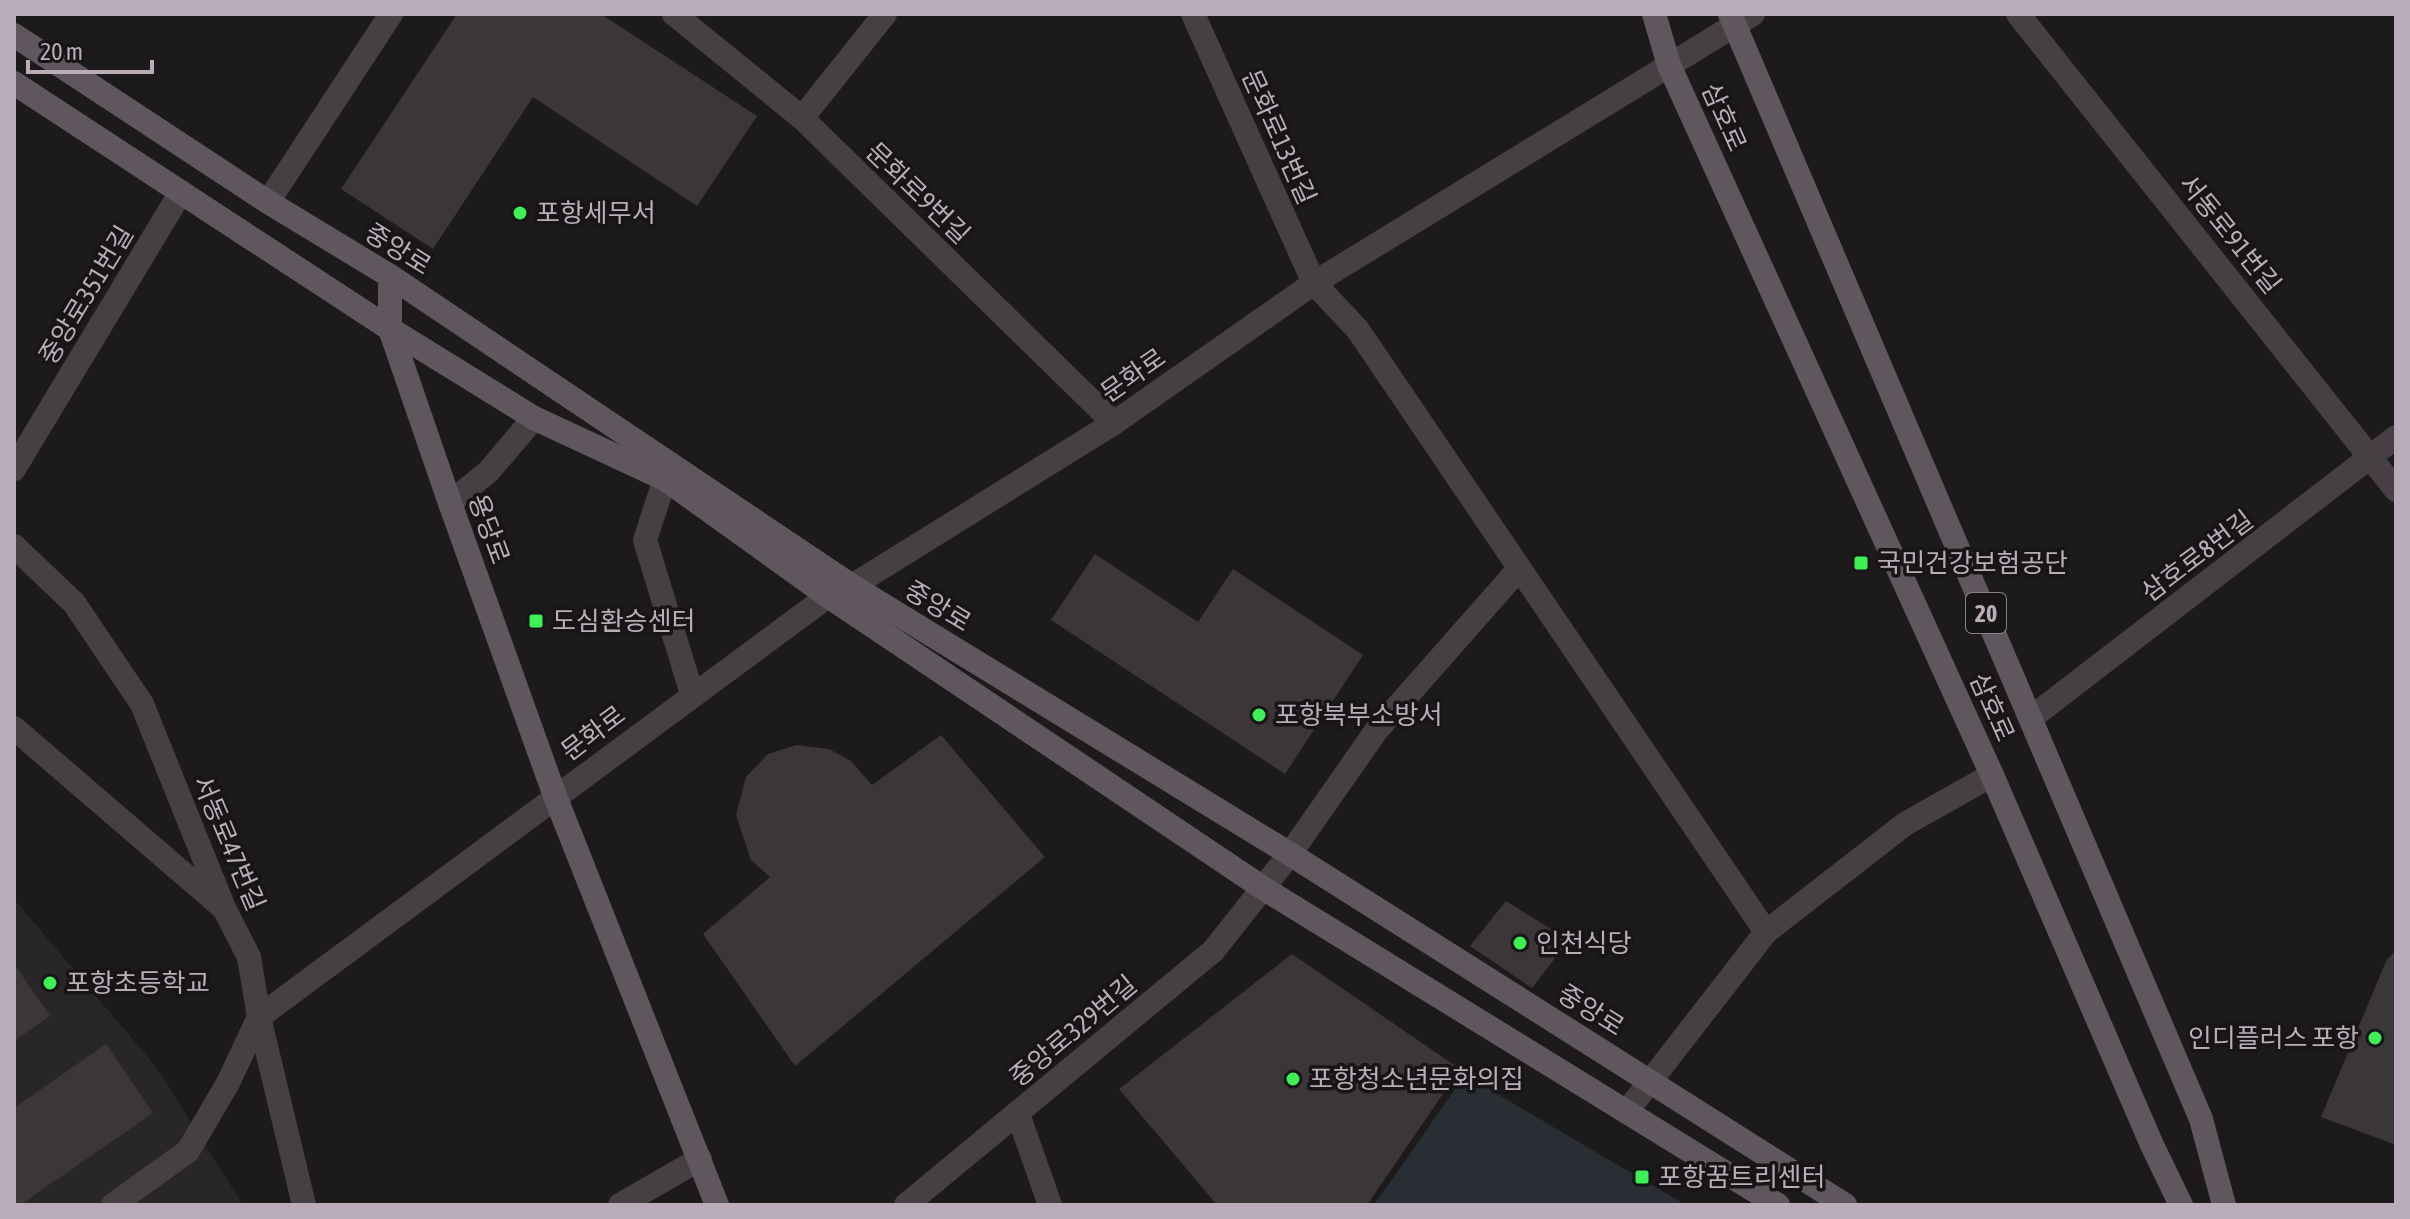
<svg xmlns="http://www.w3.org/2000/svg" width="2410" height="1219" viewBox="0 0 2410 1219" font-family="'Asap Condensed','Noto Sans KR',sans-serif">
<rect width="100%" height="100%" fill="#1c1a1b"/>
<path fill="#292627" d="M14 899 157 1068 243 1205H14Z"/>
<path fill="#292d34" d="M1465 1075 1686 1205H1374Z"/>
<g fill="#3b3739">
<path d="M457 14H601L757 116 697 206 533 97 433 249 341 189Z"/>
<path d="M1095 554 1198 622 1233 569 1363 655 1285 774 1051 620Z"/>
<path d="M941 735 1045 857 795 1066 703 934 770 877 751 860 736 815 746 777 768 754 796 745 829 749 851 761 872 785Z"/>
<path d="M1506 901 1569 940 1532 988 1470 946Z"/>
<path d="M2396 951V1145L2321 1117 2387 959Z"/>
<path d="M1292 954 1460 1069 1367 1205H1217L1119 1089Z"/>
<path d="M14 964 50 1016 14 1041Z"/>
<path d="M106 1044 153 1113 20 1205H14V1108Z"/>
</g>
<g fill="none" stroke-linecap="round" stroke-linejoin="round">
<g stroke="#464044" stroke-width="24">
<path d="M674 14 802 118 1114 423"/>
<path d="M1193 14 1314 283 1358 330 1766 932"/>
<path d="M2018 14 2396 490"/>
<path d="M802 118 885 14"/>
<path d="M268 202 391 14"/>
<path d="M14 469 181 192"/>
<path d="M665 479 645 540 692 694"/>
<path d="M450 503 489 471 534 418"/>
<path d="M14 546 74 603 142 704 224 908 249 957 259 1017 304 1205"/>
<path d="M2031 718 2396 437"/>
<path d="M14 728 221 906"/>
<path d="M1628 1110 1766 932 1905 824 1992 775"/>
<path d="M1018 1114 1050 1205"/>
<path d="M113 1205 188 1151 228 1083 259 1017 828 596 852 586 1114 423 1314 283 1753 14"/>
<path d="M620 1205 700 1159"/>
<path d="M906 1205 1213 951 1290 854 1376 731 1518 570"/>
</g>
<g stroke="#60575e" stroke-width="24">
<path d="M1654 14 1669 65 1992 775 2152 1145 2181 1205"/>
<path d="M1730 14 2201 1119 2224 1205"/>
<path d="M14 35 268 202 390 276 852 586 1290 854 1845 1205"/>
<path d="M14 83 390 329 534 418 665 479 828 596 1263 888 1778 1205"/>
<path d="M390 276V329L450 503 555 796 717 1205"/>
</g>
</g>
<g fill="#3df056" stroke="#171516" stroke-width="3">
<circle cx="520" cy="213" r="8"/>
<rect x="1853" y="555" width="16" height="16" rx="4"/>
<rect x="528" y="613" width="16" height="16" rx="4"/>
<circle cx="1259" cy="715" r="8"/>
<circle cx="1520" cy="943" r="8"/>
<circle cx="50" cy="983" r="8"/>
<circle cx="2375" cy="1038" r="8"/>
<circle cx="1293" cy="1079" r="8"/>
<rect x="1634" y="1169" width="16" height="16" rx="4"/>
</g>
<g text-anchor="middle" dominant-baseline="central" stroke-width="7" stroke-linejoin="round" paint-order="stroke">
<rect fill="#171516" stroke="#8a7f88" stroke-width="2" x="1966" y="593" width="40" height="40" rx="6"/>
<g font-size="24" font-weight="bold" fill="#bbacb9">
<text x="1986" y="613">20</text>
</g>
<g font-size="26" fill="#bbacb9" stroke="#171516">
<text transform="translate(1724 117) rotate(66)">삼호로</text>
<text transform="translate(1279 137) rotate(66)">문화로13번길</text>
<text transform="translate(918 193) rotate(44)">문화로9번길</text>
<text transform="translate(2230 234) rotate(51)">서동로91번길</text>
<text transform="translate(398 249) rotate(32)">중앙로</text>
<text transform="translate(86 295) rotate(-59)">중앙로351번길</text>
<text transform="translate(1133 375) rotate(-35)">문화로</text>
<text transform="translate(489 529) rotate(70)">용당로</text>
<text transform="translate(2197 556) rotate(-37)">삼호로8번길</text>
<text transform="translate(938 606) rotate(31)">중앙로</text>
<text transform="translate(1992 707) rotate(66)">삼호로</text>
<text transform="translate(593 733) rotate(-37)">문화로</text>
<text transform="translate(229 843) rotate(67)">서동로47번길</text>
<text transform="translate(1591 1010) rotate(32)">중앙로</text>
<text transform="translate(1073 1031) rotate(-40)">중앙로329번길</text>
</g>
<g font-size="26" fill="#bbacb9" stroke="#171516" text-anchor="start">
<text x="536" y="213">포항세무서</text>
<text x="1877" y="563">국민건강보험공단</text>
<text x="552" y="621">도심환승센터</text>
<text x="1275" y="715">포항북부소방서</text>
<text x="1536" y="943">인천식당</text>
<text x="66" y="983">포항초등학교</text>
<text x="2359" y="1038" text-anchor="end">인디플러스 포항</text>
<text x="1309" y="1079">포항청소년문화의집</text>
<text x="1658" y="1177">포항꿈트리센터</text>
</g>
</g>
<rect width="2410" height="1219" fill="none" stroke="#bbacb9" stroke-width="32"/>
<path d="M28 60v12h124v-12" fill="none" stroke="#bbacb9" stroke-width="4"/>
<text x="40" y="60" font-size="24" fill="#bbacb9" stroke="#171516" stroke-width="6" paint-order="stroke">20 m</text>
</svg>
